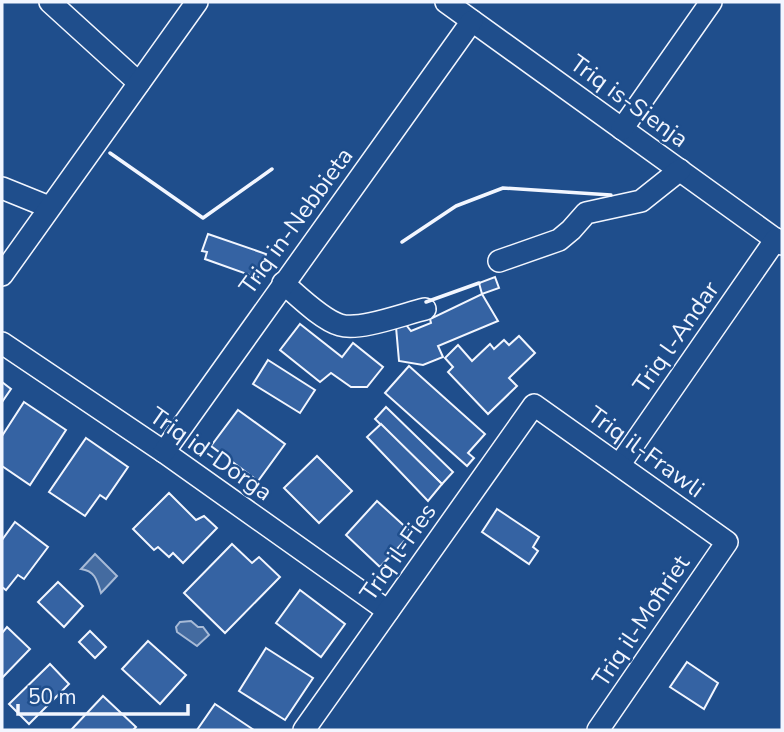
<svg xmlns="http://www.w3.org/2000/svg" width="784" height="732" viewBox="0 0 784 732" font-family="'Nunito Sans',sans-serif">
<rect width="100%" height="100%" fill="#1f4e8c"/>
<g fill="#446ba0" stroke="#a8bbd7" stroke-width="2">
<path d="M95 554 117 576 101 593C97 580 95 571 81 569Z"/>
<path d="M191 621 198 627H203L209 635 197 646 177 632 176 627 180 622Z"/>
</g>
<g fill="#3563a3" stroke="#f2f6ff" stroke-width="2">
<path d="M208 234 266 254 258 278 205 259 207 252 202 251Z"/>
<path d="M495 277 499 288 482 294 479 283Z"/>
<path d="M482 294 498 321 438 346 443 357 423 365 399 361 396 327 403 321 411 331 431 323 430 319Z"/>
<path d="M300 324 342 357 353 343 383 367 367 387H351L331 373 320 382 280 350Z"/>
<path d="M519 336 535 353 509 378 517 386 488 414 448 372 453 367 445 358 458 345 472 361 490 344 494 349 504 340 509 345Z"/>
<path d="M268 360 315 390 300 413 253 384Z"/>
<path d="M409 366 485 434 468 453 474 458 467 466 385 393Z"/>
<path d="M2 382 11 389 2 402Z"/>
<path d="M24 402 66 430 30 485 2 466V436Z"/>
<path d="M386 407 453 472 442 484 375 419Z"/>
<path d="M238 410 285 444 258 481 211 446Z"/>
<path d="M381 424 442 484 428 501 367 437Z"/>
<path d="M86 438 128 467 106 499 100 495 85 516 49 492Z"/>
<path d="M317 456 352 491 319 523 284 488Z"/>
<path d="M169 493 196 520 204 516 217 528 183 563 173 553 169 557 158 547 154 550 133 529Z"/>
<path d="M377 501 412 533 380 567 346 535Z"/>
<path d="M497 509 539 537 533 547 538 551 529 564 482 532Z"/>
<path d="M15 522 48 547 24 579 18 575 6 590 2 587V540Z"/>
<path d="M232 544 252 563 259 557 280 577 225 633 184 593Z"/>
<path d="M58 582 83 606 64 627 38 602Z"/>
<path d="M300 590 345 624 321 657 276 623Z"/>
<path d="M7 627 30 649 2 678V633Z"/>
<path d="M90 631 106 647 95 658 79 642Z"/>
<path d="M148 641 186 675 160 704 122 669Z"/>
<path d="M266 648 313 678 285 720 239 691Z"/>
<path d="M687 662 718 683 704 709 670 687Z"/>
<path d="M50 664 69 684 29 724 9 704Z"/>
<path d="M103 696 136 727 133 730H71Z"/>
<path d="M215 704 254 730H197Z"/>
</g>
<g fill="none" stroke-linecap="round" stroke-linejoin="round">
<defs>
<g id="street">
<path d="M50 2 139 83"/>
<path d="M446 2 782 244"/>
<path d="M622 129 711 2"/>
<path d="M2 188 49 207"/>
<path d="M499 261 559 240 571 230 586 213 641 201 680 170"/>
<path d="M2 275 197 2"/>
<path d="M283 283C297 295 322 320 340 325 360 331 404 314 425 309"/>
<path d="M2 343 164 452 388 611"/>
<path d="M164 452 472 21"/>
<path d="M620 464 776 239"/>
<path d="M304 730 534 405 727 542 598 730"/>
</g>
</defs>
<use href="#street" stroke="#f2f6ff" stroke-width="24"/>
<use href="#street" stroke="#1f4e8c" stroke-width="21"/>
<g stroke="#f2f6ff" stroke-width="3.5">
<path d="M110 153 203 218 272 169"/>
<path d="M402 242 456 206 503 188 611 195"/>
<path d="M426 302 479 283"/>
</g>
</g>
<g text-anchor="middle" dominant-baseline="central" stroke-width="5" stroke-linejoin="round" paint-order="stroke">
<g font-size="24" fill="#f2f6ff" stroke="#1f4e8c">
<text transform="translate(629 101) rotate(36)">Triq is-Sienja</text>
<text transform="translate(296 221) rotate(-54)">Triq in-Nebbieta</text>
<text transform="translate(676 337) rotate(-55)">Triq l-Andar</text>
<text transform="translate(646 452) rotate(36)">Triq il-Frawli</text>
<text transform="translate(211 454) rotate(35)">Triq id-Dorga</text>
<text transform="translate(398 552) rotate(-55)">Triq il-Fies</text>
<text transform="translate(641 621) rotate(-56)">Triq il-Moħriet</text>
</g>
</g>
<rect width="784" height="732" fill="none" stroke="#f2f6ff" stroke-width="7"/>
<path d="M18 704v10h170v-10" fill="none" stroke="#f2f6ff" stroke-width="3.5"/>
<text x="28" y="704" font-size="21" fill="#f2f6ff" stroke="#1f4e8c" stroke-width="5" paint-order="stroke">50 m</text>
</svg>
